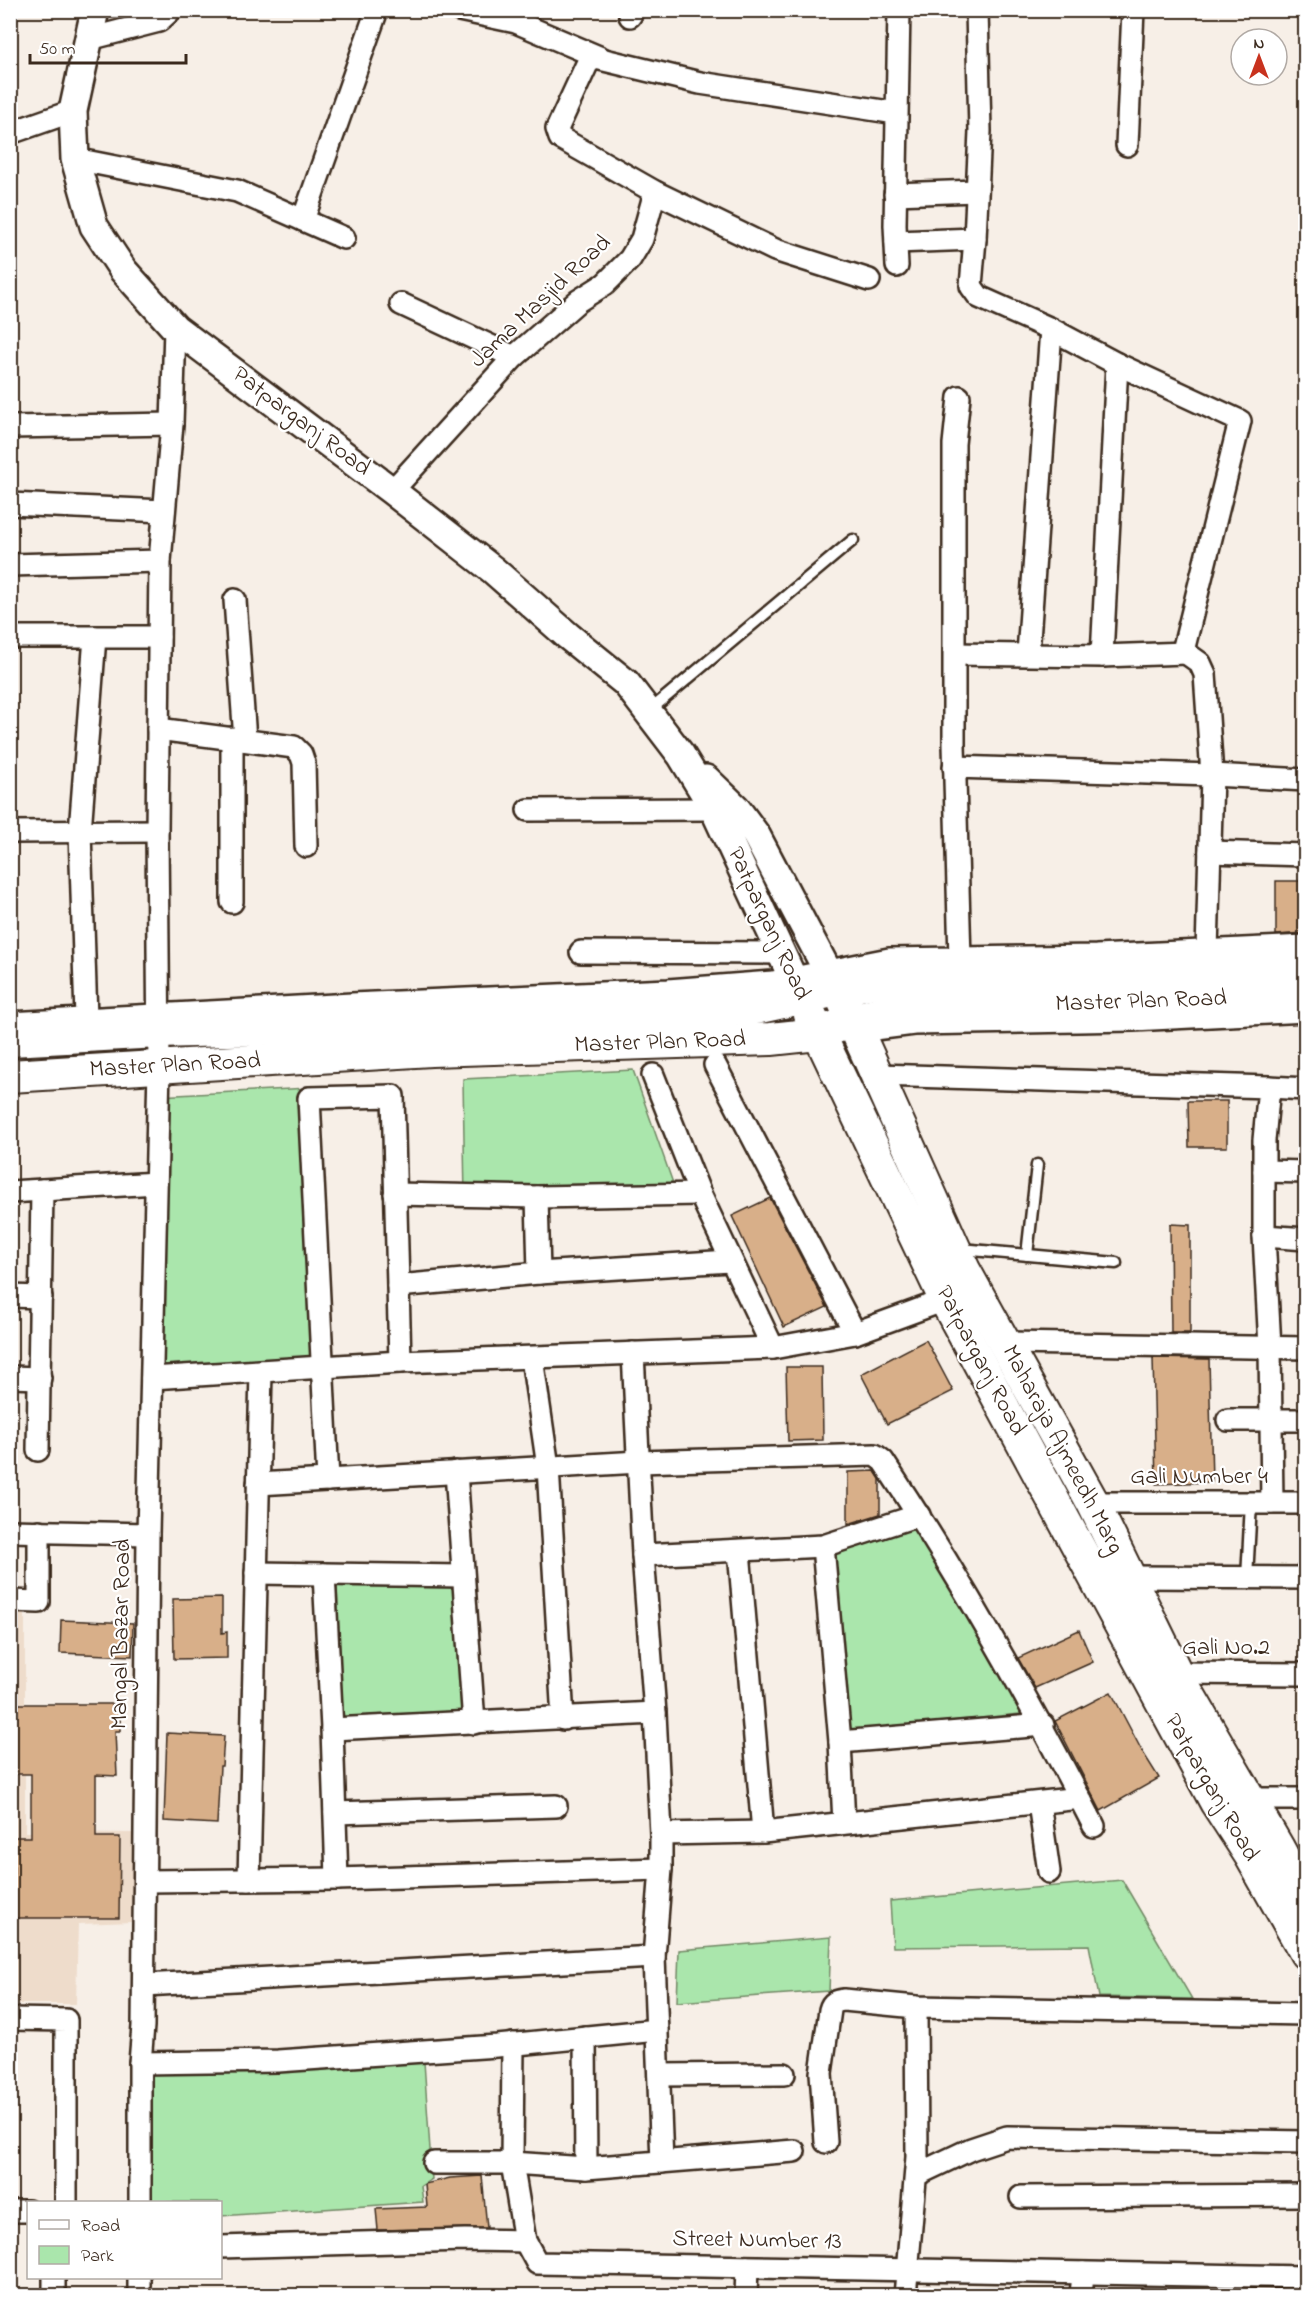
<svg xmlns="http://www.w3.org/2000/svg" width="1316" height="2306" viewBox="0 0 1316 2306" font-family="'Indie Flower',sans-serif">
<rect width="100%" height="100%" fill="#f7efe7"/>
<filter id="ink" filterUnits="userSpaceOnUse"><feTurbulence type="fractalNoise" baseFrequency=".0167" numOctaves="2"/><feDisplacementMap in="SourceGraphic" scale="12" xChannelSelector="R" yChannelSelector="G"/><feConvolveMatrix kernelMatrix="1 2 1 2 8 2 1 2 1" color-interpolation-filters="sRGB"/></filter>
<g filter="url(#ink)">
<path fill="#eedccb" d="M10 1606 25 1607V1832L134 1833 132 1922 78 1924 76 2004H11Z"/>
<g fill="#aae6ac" stroke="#728865" stroke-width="1.5">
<path d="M633 1070 674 1186 465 1199 463 1079Z"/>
<path d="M309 1088 324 1367 152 1378 158 1096Z"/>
<path d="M926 1519 1031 1713 851 1731 827 1549Z"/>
<path d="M337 1583 456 1584 465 1716 339 1723 340 1678Z"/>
<path d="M1122 1880 1192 1999 1099 1997 1089 1945 893 1947 890 1901Z"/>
<path d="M831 1937 829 1991 677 2002 679 1950Z"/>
<path d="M423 2047 432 2179 421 2186 423 2202 221 2216 220 2202H150L152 2058Z"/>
</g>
<g fill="#d8af89" stroke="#3b2a1e" stroke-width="1.5">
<path d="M1276 881H1305V933L1276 935Z"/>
<path d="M1188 1101H1227V1147H1189Z"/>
<path d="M770 1198 827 1307 784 1327 732 1216Z"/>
<path d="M1170 1224 1190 1225V1333H1171Z"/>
<path d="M926 1340 953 1391 887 1424 861 1374Z"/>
<path d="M1153 1358 1209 1359 1212 1482 1156 1484Z"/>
<path d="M786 1367H822L823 1440 788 1441Z"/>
<path d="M875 1471 880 1479V1514L848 1524V1472Z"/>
<path d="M222 1598V1633L227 1632V1658L174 1659 173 1599Z"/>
<path d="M61 1620 133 1623 132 1656 60 1653Z"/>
<path d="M1079 1630 1093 1662 1035 1688 1018 1658Z"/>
<path d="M1111 1692 1142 1751 1159 1778 1101 1811 1055 1721Z"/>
<path d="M10 1704H120V1731H115L117 1776 96 1775V1837H120L119 1918H14V1837H31V1774H10Z"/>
<path d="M167 1733 224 1736 222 1766H220L217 1824 164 1821Z"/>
<path d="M482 2176 487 2228 378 2230 376 2209 427 2207 425 2184 450 2178Z"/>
</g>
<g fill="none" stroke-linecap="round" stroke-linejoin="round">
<defs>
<g id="service">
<path d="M649 711 853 540"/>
<path d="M961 1249 1116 1263"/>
<path d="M1027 1255 1037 1165"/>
<path d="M1247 1578 1251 1503"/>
</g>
<g id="minor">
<path d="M459 10 516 22 601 58"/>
<path d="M977 10 980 131 975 239 971 286 979 297 1051 329 1117 364 1240 421 1184 647 1186 653 1200 663 1205 674 1212 775 1207 951"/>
<path d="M630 16 633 10"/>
<path d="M89 39 159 21 171 10"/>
<path d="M10 133 73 111"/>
<path d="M1127 145 1133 10"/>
<path d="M75 159 237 191 344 238"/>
<path d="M895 194 976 191"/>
<path d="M303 220 377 10"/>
<path d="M896 242 975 239"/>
<path d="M897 266 895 225 899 10"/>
<path d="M869 280 775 250 655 192 560 138 557 129 588 62 596 58 700 83 896 113"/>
<path d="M401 304 514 357"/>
<path d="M959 397 954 444V744L960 959"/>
<path d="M10 427 172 424"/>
<path d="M392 491 514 357 578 301 605 284 630 259 642 239 655 192"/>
<path d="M10 504 164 511"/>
<path d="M10 565 160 561"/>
<path d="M235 600 245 740"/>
<path d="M10 637H159"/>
<path d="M955 654 1102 656 1186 653"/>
<path d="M1028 654 1051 329"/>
<path d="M1102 656 1117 364"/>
<path d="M158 729 294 747 301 754 304 763 306 846"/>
<path d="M954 767 1212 775 1306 780"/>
<path d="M528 810 714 809"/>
<path d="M10 832 157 831"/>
<path d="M1210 852 1306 855"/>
<path d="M232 902V738"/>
<path d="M581 952 782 953"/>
<path d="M86 1018 80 831 95 637"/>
<path d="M10 1023 352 1004 668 990 773 982 889 959 1096 956 1306 946"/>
<path d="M859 1031 914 1024 1133 1020 1306 1011"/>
<path d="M715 1065 855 1333"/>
<path d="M653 1075 700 1194 773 1348"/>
<path d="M878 1075 1269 1087 1264 1140V1236L1270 1347 1272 1503"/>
<path d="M1269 1087 1306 1089"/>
<path d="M1264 1171 1306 1172"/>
<path d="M10 1192 156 1183"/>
<path d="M395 1194 537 1197 700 1194"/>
<path d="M537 1197 539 1273"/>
<path d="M1264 1236 1306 1239"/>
<path d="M398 1286 539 1273 730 1261"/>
<path d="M10 1296 41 1297"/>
<path d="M1004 1343 1306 1348"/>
<path d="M633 1353 643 1555 655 1713 661 1834V1869L654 1957 662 2162"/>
<path d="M532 1358 548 1467 563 1719"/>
<path d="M10 1377 40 1378"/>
<path d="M152 1378 400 1362 773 1348 855 1333 956 1296"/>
<path d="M1228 1420H1306"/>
<path d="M38 1450 42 1190"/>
<path d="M456 1472 474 1723"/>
<path d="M328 1480 309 1098 393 1096 400 1362"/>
<path d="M258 1484 639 1462 875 1455 883 1461C961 1578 1030 1701 1094 1826"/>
<path d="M1093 1503H1306"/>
<path d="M10 1531 148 1534"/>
<path d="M823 1546 840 1742 844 1823"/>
<path d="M739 1551 763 1832"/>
<path d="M643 1555 823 1546 919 1515"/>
<path d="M256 1573 463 1576"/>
<path d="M324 1574 332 1729 655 1713"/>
<path d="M1129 1577 1306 1578"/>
<path d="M10 1601 39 1602V1531"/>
<path d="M1168 1673 1306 1674"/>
<path d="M332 1729 337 1879"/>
<path d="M840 1742 1043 1725"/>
<path d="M1240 1799H1306"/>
<path d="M1039 1803 1049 1872"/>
<path d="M335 1813 556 1806"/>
<path d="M661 1834 763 1832 1080 1798"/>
<path d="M249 1880 261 1371"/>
<path d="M145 1881 337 1879 661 1869"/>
<path d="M144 1985 654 1957"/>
<path d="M10 2019 66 2020V2202"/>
<path d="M585 2037 586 2168"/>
<path d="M513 2044 512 2163 525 2241 537 2263 1306 2277"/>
<path d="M140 2063 278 2061 497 2046 657 2030"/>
<path d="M659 2075 784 2074"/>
<path d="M826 2142 821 2073 830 2010C832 2002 836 2001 844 2000L916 2007 1306 2014"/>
<path d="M434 2163H512L586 2168 794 2151"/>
<path d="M916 2175 971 2149 1007 2137 1306 2142"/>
<path d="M1021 2197 1306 2195"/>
<path d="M140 2202V2063L143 2026 148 1534 159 1067 157 831 160 561 172 424 175 328"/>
<path d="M10 2211H28"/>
<path d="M220 2247 465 2240 525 2241"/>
<path d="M54 2278V2296"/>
<path d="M139 2296V2278"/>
<path d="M746 2296 747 2267"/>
<path d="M905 2296 917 2157 916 2007"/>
<path d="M1081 2296 1083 2273"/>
</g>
<g id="tertiary">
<path d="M95 10 73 111 75 159 94 226 123 270 175 328 392 491 493 570 568 636 626 683 681 755 714 809 802 998"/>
<path d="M706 779 736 808 756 835 838 991"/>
</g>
<g id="secondary">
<path d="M844 1002 964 1270 1093 1503 1176 1673 1278 1848 1306 1900"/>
<path d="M810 1015 946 1301 1216 1802 1251 1856 1306 1953"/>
<path d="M10 1040 159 1032 363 1026 756 1008 883 980 1182 972 1306 964"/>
<path d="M10 1076 431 1050 771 1039 818 1034 854 1020 889 1010 1306 995"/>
</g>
</defs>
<use href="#service" stroke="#3b2a1e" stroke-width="15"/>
<use href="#minor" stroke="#3b2a1e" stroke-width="26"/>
<use href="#tertiary" stroke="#3b2a1e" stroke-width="32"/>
<use href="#secondary" stroke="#3b2a1e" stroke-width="36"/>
<use href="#service" stroke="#fff" stroke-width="10"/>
<use href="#minor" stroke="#fff" stroke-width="21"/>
<use href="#tertiary" stroke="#fff" stroke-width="27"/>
<use href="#secondary" stroke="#fff" stroke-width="32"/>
</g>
</g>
<g text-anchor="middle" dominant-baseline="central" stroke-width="4.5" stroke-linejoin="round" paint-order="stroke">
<g font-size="24" fill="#3b2a1e" stroke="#fff">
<text transform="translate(541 302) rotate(-43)">Jama Masjid Road</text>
<text transform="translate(301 422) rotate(37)">Patparganj Road</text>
<text transform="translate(768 924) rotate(65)">Patparganj Road</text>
<text transform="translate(1141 1002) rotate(-2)">Master Plan Road</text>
<text transform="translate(660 1043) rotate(-2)">Master Plan Road</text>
<text transform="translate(175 1066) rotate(-3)">Master Plan Road</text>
<text transform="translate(980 1361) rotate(62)">Patparganj Road</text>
<text transform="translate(1062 1450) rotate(62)">Maharaja Ajmeedh Marg</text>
<text x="1199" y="1477">Gali Number 4</text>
<text transform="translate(122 1634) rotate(-89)">Mangal Bazar Road</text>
<text x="1226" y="1648">Gali No.2</text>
<text transform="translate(1211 1788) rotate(60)">Patparganj Road</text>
<text transform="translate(757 2241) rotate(1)">Street Number 13</text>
</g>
</g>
<rect width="1316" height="2306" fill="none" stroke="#fff" stroke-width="36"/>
<rect x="18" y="18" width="1280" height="2270" fill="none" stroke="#3b2a1e" stroke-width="2" filter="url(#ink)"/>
<rect x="27" y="2201" width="195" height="78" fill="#ffffff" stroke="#b1aaa5" stroke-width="1.5"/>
<rect x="39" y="2220" width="30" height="9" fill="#ffffff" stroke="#b1aaa5" stroke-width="1.5"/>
<text x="81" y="2231" font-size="18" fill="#3b2a1e">Road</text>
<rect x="39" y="2246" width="30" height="18" fill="#aae6ac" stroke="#b1aaa5" stroke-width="1.5"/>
<text x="81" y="2261" font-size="18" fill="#3b2a1e">Park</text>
<g transform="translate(1259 57)"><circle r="28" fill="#ffffff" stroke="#b1aaa5" stroke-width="1.5"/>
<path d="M0-4.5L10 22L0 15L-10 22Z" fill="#c8321e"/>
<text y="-9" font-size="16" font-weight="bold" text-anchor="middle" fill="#3b2a1e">N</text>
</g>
<path d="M30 54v9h156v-9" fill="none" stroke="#3b2a1e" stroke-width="3"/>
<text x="39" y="54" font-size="18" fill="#3b2a1e" stroke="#ffffff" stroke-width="4.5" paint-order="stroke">50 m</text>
</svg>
